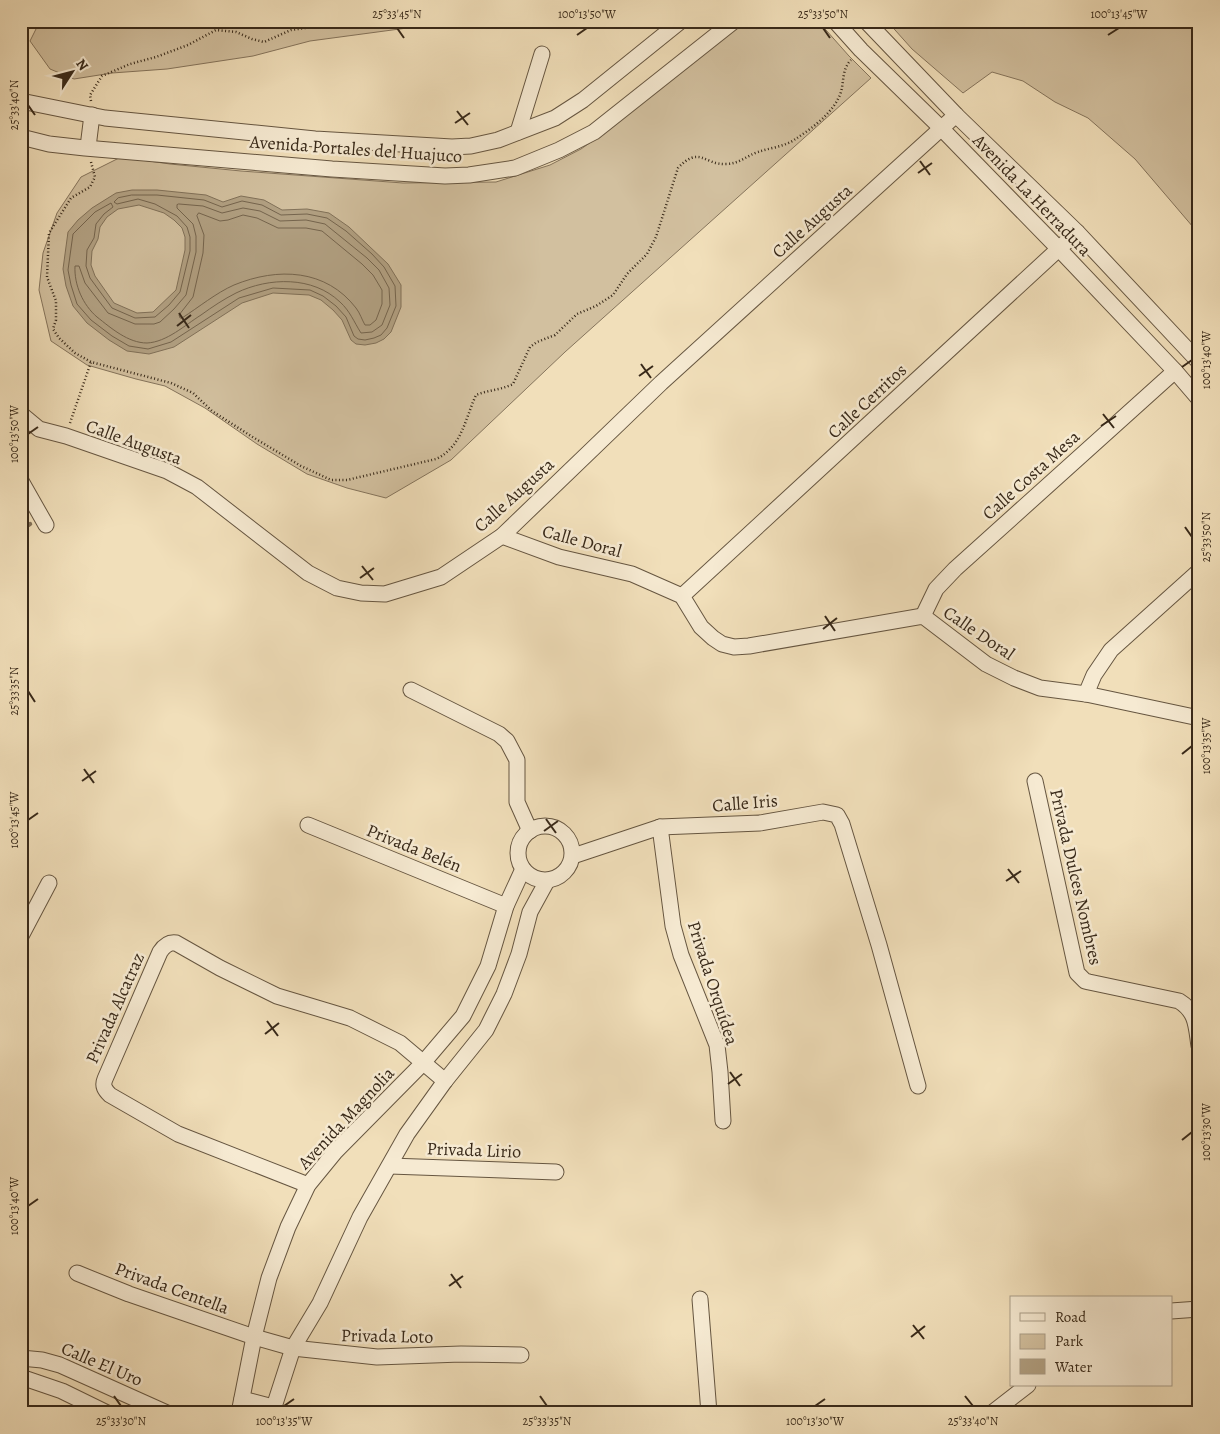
<svg xmlns="http://www.w3.org/2000/svg" width="1220" height="1434" viewBox="0 0 1220 1434" font-family="Alegreya,serif">
<rect width="100%" height="100%" fill="#f1dfba"/>
<filter id="stains"><feTurbulence type="fractalNoise" baseFrequency=".004" numOctaves="4"/><feColorMatrix values="0 0 0 0 .2 0 0 0 0 .09 0 0 0 0 .02 0 0 0 .5 -.17"/></filter>
<radialGradient id="worn" r=".72"><stop offset=".6" stop-color="#630" stop-opacity="0"/><stop offset="1" stop-color="#630" stop-opacity=".3"/></radialGradient>
<g fill="#d2c09f" stroke="#85745c">
<path d="M40 21H437L422 26 310 41 253 56 167 69 112 73 74 79 50 69 30 41Z"/>
<path d="M743 21H818L849 56 871 78 565 352 451 460 386 498 347 488 307 474 257 444 205 408 165 386 136 379 87 365 51 341 39 290 43 253 57 213 81 177 121 157 170 164 241 171 403 183 496 182 550 165 581 149 614 126Z"/>
<path d="M887 21H1199V234L1135 159 1088 118 1055 102 1023 81 992 72 963 93 912 49Z"/>
</g>
<path fill="#b2a183" stroke="#817159" fill-rule="evenodd" d="M132 190H157L206 195 223 202 241 196 264 200 282 210 307 209 329 213 349 227 388 264 401 285V307L391 332 384 339 376 343 365 345 356 344 351 340 342 320 333 310 321 300 309 295 273 293 242 303 174 347 149 354 127 351 109 340 87 323 73 306 66 286 63 269 68 232 78 220 92 208 116 193ZM139 205 164 213 174 220 182 228 185 237V250L176 290 153 312 137 313 114 303 95 276 91 265 92 251 98 239 100 227 107 217 118 209Z"/>
<g fill="none" stroke-linecap="round" stroke-linejoin="round">
<g stroke="#75654e" stroke-width="1">
<path d="M132 195H157L204 200 222 207 242 201 262 205 281 215 307 214 327 218 346 231 372 254 384 267 395 286 396 306 387 328 381 335 374 338 365 340 358 339 354 336 346 317 336 306 323 296 310 290 273 288 239 298 171 342 148 349 129 346 112 336 91 320 77 304 71 285 68 270 73 234 95 212 111 203 113 207 104 214 96 224 94 238 87 250 86 266 90 278 112 308 135 318 155 317 169 305 180 292 190 251V237L187 227 177 216 155 204 138 199 117 204 114 202 118 198Z"/>
<path d="M179 204 203 206 222 213 243 208 260 211 280 221 306 220 325 224 367 258 379 270 389 288 390 305 382 325 372 332 361 333C354 322 350 311 340 302 313 276 269 277 236 293 224 299 212 307 201 315 185 325 167 342 147 343 128 343 111 328 97 317 83 305 74 285 75 266H79L85 283 108 313 135 324H154L160 322 174 309 186 295 196 252V236L193 224 177 208V205Z"/>
<path d="M199 213 220 221 228 220 243 215 257 218 278 228H306L322 231 362 264 373 275 382 290V304L376 320 370 325H365C362 320 360 313 356 308 326 269 278 267 234 285 216 293 199 307 182 318H180L179 315 193 297 203 253 204 235 197 216Z"/>
</g>
<path stroke="#817159" stroke-width="4.5" d="M21 530 30 524"/>
<defs>
<g id="minor">
<path d="M835 21 861 50 941 128 1059 249 1175 371 1199 399"/>
<path d="M866 21 956 115 1077 232 1199 362"/>
<path d="M21 101 105 118 315 139 452 147 471 146 498 140 555 118 583 100 681 21"/>
<path d="M518 132 542 54"/>
<path d="M21 137 49 144 85 148 332 169 445 176 469 175 515 168 559 150 594 132 734 21"/>
<path d="M88 147 92 115"/>
<path d="M21 414 39 429 66 436 167 471 197 487 308 573 337 588 361 593 385 594 441 577 502 536 661 383 956 115"/>
<path d="M21 481 46 525"/>
<path d="M502 536 559 557 632 574 682 596 701 627 713 638 722 644 734 647 749 646 923 616 986 664 1014 678 1040 688 1086 694 1199 718"/>
<path d="M682 596 1077 232"/>
<path d="M923 616 936 589 955 569 1175 371"/>
<path d="M411 690 499 734 507 741 517 760V802L530 831"/>
<path d="M1086 694 1094 675 1111 650 1199 571"/>
<path d="M1035 781 1077 973 1085 981 1089 982 1179 1001C1197 1012 1196 1027 1199 1046"/>
<path d="M308 825 506 906"/>
<circle cx="545" cy="853" r="27"/>
<path d="M660 827 673 926 681 955 717 1045 720 1072 723 1121"/>
<path d="M573 856 660 827 760 823 823 812 837 815 842 824 879 945 918 1086"/>
<path d="M21 936 49 883"/>
<path d="M390 1166 556 1172"/>
<path d="M308 1185 178 1134 110 1095C105 1090 102 1086 105 1079L160 952C164 946 169 942 176 943L220 968 277 996 350 1018 400 1043 445 1081"/>
<path d="M77 1273 129 1294 254 1337 293 1348 377 1357 461 1354 521 1355"/>
<path d="M700 1299 709 1413"/>
<path d="M1171 1311 1199 1309"/>
<path d="M21 1358 42 1360 60 1365 167 1413"/>
<path d="M21 1377 62 1391 107 1413"/>
<path d="M242 1399 273 1407"/>
<path d="M239 1413 254 1337 269 1278 288 1227 308 1185 335 1152 423 1063 463 1016 488 966 506 906 523 869"/>
<path d="M272 1413 293 1348 320 1303 360 1217 407 1134 445 1081 486 1030 504 994 519 954 530 912 547 881"/>
<path d="M992 1413 1028 1385"/>
</g>
</defs>
<use href="#minor" stroke="#665641" stroke-width="17"/>
<g stroke="#382919" stroke-width="2.5" stroke-dasharray="1 2.5" stroke-linecap="butt">
<path d="M891 26 898 21"/>
<path d="M91 101 90 95 102 76 130 64 156 57 188 45 216 30 236 32 252 39 264 42 291 30 354 21"/>
<path d="M91 162 95 177 90 187 71 198 49 233 47 277 56 301V320L53 329 59 338 75 353 91 362 171 383 193 393 212 411 251 436 301 466 331 480H347L436 459C462 447 465 419 476 395 488 390 501 390 513 384L530 347 537 342 555 335 577 314 596 306 613 295 627 274 647 254 656 237 678 168C700 145 704 165 726 164 739 164 746 156 758 152 769 148 783 147 794 140 811 129 834 113 841 92 844 81 842 69 851 60"/>
<path d="M70 423 91 362"/>
</g>
<use href="#minor" stroke="#f6ead2" stroke-width="15"/>
</g>
<path fill="none" stroke="#382919" stroke-width="2" d="M397 28 404 38M823 28 830 38M577 35 587 28M1108 35 1119 28M28 105 35 115M457 111 468 125M455 123 470 113M920 161 930 175M918 173 932 163M179 313 189 328M177 326 191 315M641 364 651 378M1182 367 1192 360M639 376 653 366M1103 414 1114 428M1101 426 1116 416M28 434 38 427M1185 527 1192 537M362 566 373 580M360 578 374 568M825 616 835 631M823 629 837 618M28 691 35 702M1182 754 1192 746M84 769 94 783M82 781 96 771M546 819 556 833M28 820 38 813M544 831 558 821M1008 869 1019 883M1006 881 1021 871M267 1021 278 1036M265 1034 279 1023M730 1072 740 1086M728 1084 742 1074M1182 1140 1192 1132M28 1206 38 1199M451 1274 461 1288M449 1286 463 1276M913 1325 924 1339M911 1337 925 1326M114 1396 121 1406M540 1396 547 1406M965 1396 973 1406M284 1406 294 1399M815 1406 825 1399"/>
<g text-anchor="middle" dominant-baseline="central" stroke-width="5" stroke-linejoin="round" paint-order="stroke">
<g font-size="18" fill="#382919" stroke="#f6ead2">
<text transform="translate(356 149) rotate(4)">Avenida Portales del Huajuco</text>
<text transform="translate(1032 195) rotate(46)">Avenida La Herradura</text>
<text transform="translate(812 221) rotate(-42)">Calle Augusta</text>
<text transform="translate(867 401) rotate(-43)">Calle Cerritos</text>
<text transform="translate(134 442) rotate(20)">Calle Augusta</text>
<text transform="translate(1031 475) rotate(-42)">Calle Costa Mesa</text>
<text transform="translate(514 495) rotate(-42)">Calle Augusta</text>
<text transform="translate(582 541) rotate(15)">Calle Doral</text>
<text transform="translate(979 633) rotate(34)">Calle Doral</text>
<text transform="translate(745 803) rotate(-5)">Calle Iris</text>
<text transform="translate(414 848) rotate(22)">Privada Belén</text>
<text transform="translate(1076 877) rotate(77)">Privada Dulces Nombres</text>
<text transform="translate(713 983) rotate(72)">Privada Orquídea</text>
<text transform="translate(115 1008) rotate(-66)">Privada Alcatraz</text>
<text transform="translate(346 1118) rotate(-47)">Avenida Magnolia</text>
<text transform="translate(474 1150) rotate(2)">Privada Lirio</text>
<text transform="translate(172 1288) rotate(20)">Privada Centella</text>
<text transform="translate(387 1336) rotate(1)">Privada Loto</text>
<text transform="translate(102 1364) rotate(23)">Calle El Uro</text>
</g>
</g>
<rect width="1220" height="1434" fill="none" stroke="#f1dfba" stroke-width="55"/>
<rect x="1010" y="1296" width="162" height="90" fill="#f6ead2" stroke="#aa9d88"/>
<rect x="1020" y="1313" width="25" height="8" fill="#f6ead2" stroke="#aa9d88"/>
<text x="1055" y="1322" font-size="15" fill="#382919">Road</text>
<rect x="1020" y="1334" width="25" height="15" fill="#d2c09f" stroke="#aa9d88"/>
<text x="1055" y="1346" font-size="15" fill="#382919">Park</text>
<rect x="1020" y="1359" width="25" height="15" fill="#b2a183" stroke="#aa9d88"/>
<text x="1055" y="1372" font-size="15" fill="#382919">Water</text>
<g transform="translate(72 72) rotate(54)" stroke="#f6ead2" stroke-width="4" paint-order="stroke">
<path d="M0-4L9 19L0 12L-9 19Z" fill="#382919"/>
<text y="-8" font-size="14" font-weight="bold" text-anchor="middle" fill="#382919">N</text>
</g>
<rect x="28" y="28" width="1164" height="1378" fill="none" stroke="#382919" stroke-width="2"/>
<g font-size="12" text-anchor="middle" fill="#382919">
<text x="397" y="18">25°33'45"N</text>
<text x="587" y="18">100°13'50"W</text>
<text x="823" y="18">25°33'50"N</text>
<text x="1119" y="18">100°13'45"W</text>
<text transform="translate(14 105) rotate(-90)" y="4">25°33'40"N</text>
<text transform="translate(1206 360) rotate(-90)" y="4">100°13'40"W</text>
<text transform="translate(14 434) rotate(-90)" y="4">100°13'50"W</text>
<text transform="translate(1206 537) rotate(-90)" y="4">25°33'50"N</text>
<text transform="translate(14 691) rotate(-90)" y="4">25°33'35"N</text>
<text transform="translate(1206 746) rotate(-90)" y="4">100°13'35"W</text>
<text transform="translate(14 820) rotate(-90)" y="4">100°13'45"W</text>
<text transform="translate(1206 1132) rotate(-90)" y="4">100°13'30"W</text>
<text transform="translate(14 1206) rotate(-90)" y="4">100°13'40"W</text>
<text x="121" y="1425">25°33'30"N</text>
<text x="284" y="1425">100°13'35"W</text>
<text x="547" y="1425">25°33'35"N</text>
<text x="815" y="1425">100°13'30"W</text>
<text x="973" y="1425">25°33'40"N</text>
</g>
<rect width="100%" height="100%" filter="url(#stains)"/>
<rect width="100%" height="100%" fill="url(#worn)"/>
</svg>
